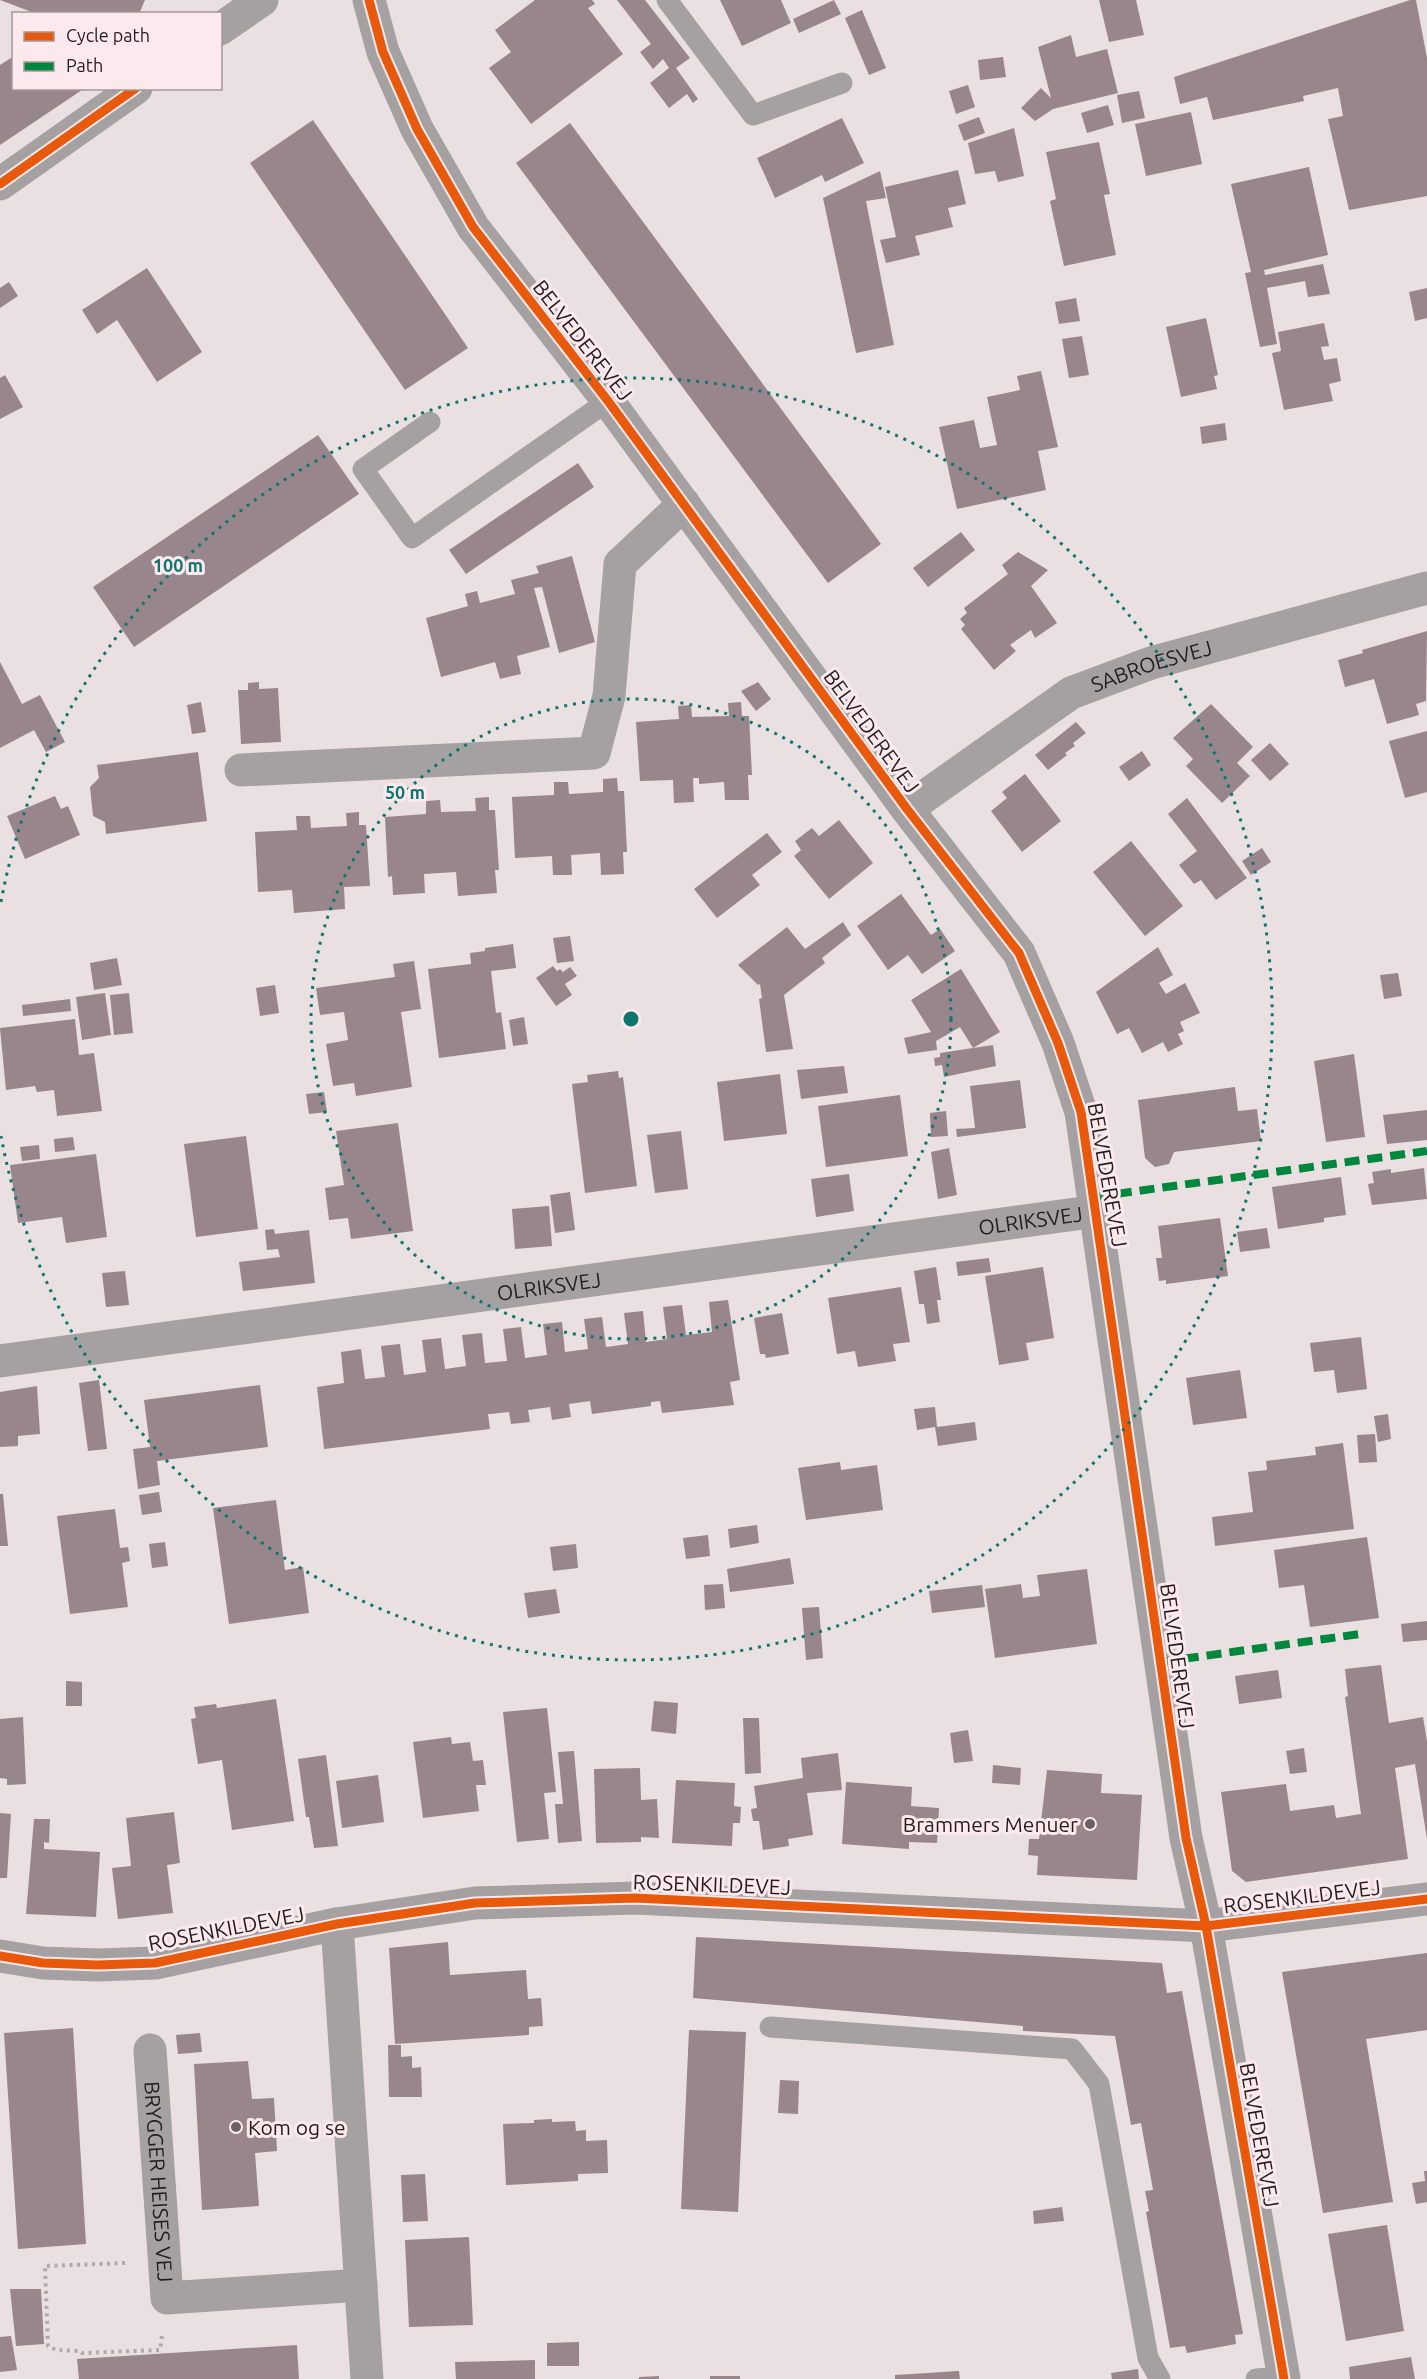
<svg xmlns="http://www.w3.org/2000/svg" width="1427" height="2379" viewBox="0 0 1427 2379" font-family="Ubuntu,sans-serif">
<rect width="100%" height="100%" fill="#eae0e2"/>
<g fill="#99858c">
<path d="M0 0H145L139 14H37Z"/>
<path d="M535 0H592L595 4 588 8 623 54 531 124 489 68 511 52 495 30Z"/>
<path d="M617 0H645L690 58 676 68 698 99 693 103 687 94 669 108 650 83 669 68 663 59 653 69 640 52 651 44Z"/>
<path d="M720 0H781L791 23 742 46Z"/>
<path d="M834 0 841 14 799 33 793 19Z"/>
<path d="M1099 0H1136L1144 35 1109 42Z"/>
<path d="M1410 0H1416L1427 58V196L1349 210 1328 119 1343 116 1338 88 1303 96 1304 101 1213 120 1207 97 1180 104 1174 77Z"/>
<path d="M862 10 886 68 869 75 845 18Z"/>
<path d="M1071 35 1076 57 1107 49 1118 93 1053 109 1035 121 1021 108 1041 88 1051 98 1038 47Z"/>
<path d="M14 56V88H85L0 145V65Z"/>
<path d="M1003 57 1006 77 980 80 978 60Z"/>
<path d="M968 85 975 107 956 114 949 91Z"/>
<path d="M1139 91 1145 118 1122 123 1117 95Z"/>
<path d="M1108 105 1114 125 1087 133 1081 113Z"/>
<path d="M1191 112 1202 164 1146 176 1135 124Z"/>
<path d="M979 117 985 133 964 141 958 125Z"/>
<path d="M842 118 864 163 825 182 822 175 775 198 757 158Z"/>
<path d="M313 120 468 348 405 390 250 163Z"/>
<path d="M570 123 881 544 828 583 516 163Z"/>
<path d="M1014 128 1024 176 998 182 995 171 975 174 968 143Z"/>
<path d="M1099 142 1110 194 1104 195 1116 255 1064 266 1050 201 1056 199 1046 152Z"/>
<path d="M1309 167 1328 255 1264 270 1265 275 1323 264 1330 294 1308 297 1305 281 1267 288 1277 344 1260 347 1245 273 1251 272 1231 184Z"/>
<path d="M958 170 966 204 948 208 953 227 915 236 920 255 886 263 880 240 896 237 885 187Z"/>
<path d="M880 171 886 198 866 201 894 345 856 353 823 198Z"/>
<path d="M147 268 202 352 157 382 117 320 97 334 82 310Z"/>
<path d="M9 282 18 296 0 308V288Z"/>
<path d="M1427 288V318L1415 321 1409 292Z"/>
<path d="M1076 298 1080 321 1059 324 1055 302Z"/>
<path d="M1206 318 1218 375 1214 376 1217 389 1181 397 1166 327Z"/>
<path d="M1324 323 1329 346 1321 347 1324 360 1337 358 1341 381 1329 384 1333 401 1284 410 1272 353 1281 351 1278 332Z"/>
<path d="M1082 336 1089 375 1069 378 1062 339Z"/>
<path d="M1041 371 1058 447 1038 451 1046 490 957 509 939 427 974 420 980 448 997 445 987 397 1020 390 1017 376Z"/>
<path d="M5 375 23 407 0 419V378Z"/>
<path d="M1225 423 1227 440 1202 444 1200 427Z"/>
<path d="M318 435 359 494 134 647 93 587Z"/>
<path d="M578 463 594 487 466 574 449 550Z"/>
<path d="M961 532 975 550 928 587 913 568Z"/>
<path d="M1018 552 1048 570 1031 586 1057 623 1035 638 1031 630 1010 645 1016 651 994 670 961 629 965 625 960 619 967 613 964 608 1008 574 1002 565Z"/>
<path d="M572 556 595 642 559 653 542 587 534 588 550 647 517 656 521 674 500 679 495 662 441 677 426 618 468 606 465 594 477 591 480 603 515 594 511 580 539 573 536 566Z"/>
<path d="M1427 631 1426 701 1416 704 1419 715 1387 724 1374 679 1345 687 1338 660 1363 653 1362 650Z"/>
<path d="M0 662 22 704 40 695 65 742 46 752 34 730 0 748Z"/>
<path d="M259 682V689L278 688 281 742 241 744 238 690H248V683Z"/>
<path d="M758 682 771 699 756 711 741 691Z"/>
<path d="M201 702 206 732 192 734 187 705Z"/>
<path d="M741 702 742 716H749L752 775H748L749 800H725L724 782 699 784V778H693L694 802 674 803 673 780 640 781 636 722 679 719 678 706 691 705 692 717 729 716 728 703Z"/>
<path d="M1211 704 1253 747 1237 763 1250 776 1222 803 1186 766 1193 759 1173 738Z"/>
<path d="M1076 722 1086 733 1073 743 1075 746 1065 753 1067 755 1048 770 1035 755Z"/>
<path d="M1427 731V792L1405 798 1389 741Z"/>
<path d="M1270 743 1289 764 1270 781 1251 760Z"/>
<path d="M1142 751 1151 765 1129 781 1119 767Z"/>
<path d="M198 752 207 821 106 834 105 822 93 816 90 787 99 778 97 765Z"/>
<path d="M1025 774 1061 821 1022 852 991 811 1007 798 1002 792Z"/>
<path d="M617 778 618 791H624L627 852H623L624 874 601 875 600 853 571 855 572 875H553L552 856 515 858 512 797 554 795V782H568L569 794 603 792V779Z"/>
<path d="M55 796 61 809 68 806 80 835 25 859 7 816Z"/>
<path d="M489 797V810H495L499 870H495L497 893 458 896 456 872 424 874 425 893 393 895 392 876 388 877 385 817 426 814V801L440 800 441 812 476 811 475 798Z"/>
<path d="M1187 798 1247 878 1216 900 1201 880 1194 884 1179 865 1197 851 1168 814Z"/>
<path d="M359 812V825H366L370 886 344 887 345 909 294 913 292 890 258 892 255 832 297 830 296 816H310L311 828 347 826 346 813Z"/>
<path d="M839 820 873 863 829 899 794 856 801 850 795 841 812 828 819 836Z"/>
<path d="M767 833 782 852 752 875 760 885 717 918 694 889Z"/>
<path d="M1131 841 1183 906 1145 936 1093 872Z"/>
<path d="M1262 848 1271 862 1251 875 1242 861Z"/>
<path d="M901 894 931 935 940 929 955 951 922 974 908 955 888 970 857 926Z"/>
<path d="M843 922 851 935 822 958 825 963 784 995 793 1049 766 1052 759 999 762 998 760 984 758 985 738 965 787 927 805 949Z"/>
<path d="M570 936 574 961 557 963 553 938Z"/>
<path d="M513 944 516 968 491 971 496 1013 501 1012 506 1049 439 1058 428 969 471 964 470 953 485 951V948Z"/>
<path d="M1158 947 1173 975 1159 983 1166 994 1185 983 1200 1013 1180 1022 1184 1031 1178 1034 1183 1044 1168 1052 1163 1042 1142 1053 1129 1028 1117 1034 1096 992Z"/>
<path d="M117 958 122 985 94 990 90 963Z"/>
<path d="M414 961 421 1009 401 1012 412 1087 356 1096 354 1083 333 1086 326 1044 348 1040 344 1012 320 1015 316 988 395 977 393 964Z"/>
<path d="M553 966 557 971 560 969 563 972 570 967 577 976 565 984 572 995 556 1006 536 978Z"/>
<path d="M961 969 1000 1032 973 1048 993 1045 996 1066 944 1077 942 1065 935 1066 934 1058 940 1057V1053L973 1048 960 1027 936 1041 937 1050 908 1054 904 1038 931 1032 911 1000Z"/>
<path d="M1398 973 1402 996 1384 999 1380 975Z"/>
<path d="M275 985 279 1013 260 1016 256 988Z"/>
<path d="M105 993 111 1035 82 1040 76 997Z"/>
<path d="M129 993 133 1033 114 1035 110 995Z"/>
<path d="M70 999 71 1011 23 1016 22 1005Z"/>
<path d="M524 1017 528 1044 513 1046 509 1020Z"/>
<path d="M75 1019 79 1055 94 1053 102 1111 57 1116 54 1090 37 1092 35 1086 6 1090 0 1028Z"/>
<path d="M1354 1054 1365 1137 1326 1142 1314 1061Z"/>
<path d="M844 1066 848 1093 801 1099 797 1070Z"/>
<path d="M618 1071 619 1078 623 1077 637 1186 585 1193 572 1084 588 1082 587 1075Z"/>
<path d="M780 1074 787 1134 724 1141 717 1082Z"/>
<path d="M1020 1080 1026 1128 957 1137 956 1129 975 1128 970 1086Z"/>
<path d="M1235 1087 1238 1111 1257 1109 1261 1141 1174 1152 1169 1164 1155 1167 1145 1158 1138 1100Z"/>
<path d="M324 1092 327 1112 309 1114 306 1094Z"/>
<path d="M900 1095 908 1156 826 1167 818 1106Z"/>
<path d="M1427 1110V1140L1387 1144 1383 1115Z"/>
<path d="M946 1111 948 1136 931 1137 930 1113Z"/>
<path d="M398 1123 413 1231 351 1239 348 1218 329 1220 325 1188 344 1185 336 1131Z"/>
<path d="M681 1131 688 1189 655 1193 647 1135Z"/>
<path d="M246 1136 258 1229 196 1237 184 1144Z"/>
<path d="M73 1137 75 1150 55 1152 54 1139Z"/>
<path d="M39 1145 40 1159 22 1161 20 1147Z"/>
<path d="M949 1148 957 1195 938 1199 931 1152Z"/>
<path d="M96 1154 107 1237 66 1243 62 1217 18 1223 10 1165Z"/>
<path d="M1424 1168 1427 1199 1372 1205 1368 1184 1374 1183 1372 1172 1391 1169V1173Z"/>
<path d="M849 1174 854 1211 816 1217 811 1179Z"/>
<path d="M1341 1177 1346 1215 1324 1218V1222L1278 1229 1272 1187Z"/>
<path d="M570 1192 575 1230 555 1233 550 1195Z"/>
<path d="M549 1206 552 1246 515 1249 512 1209Z"/>
<path d="M1220 1218 1228 1276 1166 1284V1280L1159 1281 1156 1258H1162L1158 1226Z"/>
<path d="M1267 1228 1270 1248 1240 1252 1237 1232Z"/>
<path d="M274 1229 275 1234 309 1230 315 1283 243 1291 239 1262 280 1257 278 1249 267 1250 265 1230Z"/>
<path d="M989 1258 991 1272 958 1276 956 1262Z"/>
<path d="M936 1267 941 1300H937L940 1322 927 1324 924 1304H919L914 1271Z"/>
<path d="M1043 1267 1054 1338 1026 1343 1029 1360 999 1365 985 1276Z"/>
<path d="M125 1271 129 1305 106 1307 102 1273Z"/>
<path d="M901 1287 910 1342 893 1344 896 1361 858 1367 855 1351 837 1354 828 1298Z"/>
<path d="M728 1300 740 1380 730 1382 734 1405 662 1413 660 1401 651 1402V1406L592 1414 590 1401 569 1404 571 1417 552 1420 550 1407 528 1410 530 1422 511 1424 509 1412 491 1414H488L490 1429 324 1449 317 1387 344 1383 341 1352 361 1349 365 1379 385 1377 381 1346 400 1344 404 1375 426 1372 422 1340 441 1338 445 1369 466 1366 462 1335 482 1333 485 1363 507 1361 503 1329 521 1327 525 1358 547 1355 543 1324 562 1322 565 1352 588 1349 584 1319 602 1317 606 1347 628 1344 624 1313 643 1311 646 1342 667 1339 663 1307 682 1305 686 1335 712 1332 709 1302Z"/>
<path d="M782 1313 789 1354 766 1358 765 1354H760L754 1318Z"/>
<path d="M1361 1337 1367 1389 1337 1393 1334 1370 1314 1372 1310 1343Z"/>
<path d="M1240 1370 1247 1418 1193 1425 1186 1378Z"/>
<path d="M99 1380 107 1449 88 1451 79 1383Z"/>
<path d="M260 1385 268 1447 157 1461 160 1485 138 1489 133 1449 150 1447 144 1400Z"/>
<path d="M37 1386 40 1434 18 1436V1446L0 1447V1392Z"/>
<path d="M935 1407 937 1427 975 1422 977 1440 938 1446 935 1427 917 1430 914 1409Z"/>
<path d="M1388 1414 1391 1439 1378 1442 1374 1416Z"/>
<path d="M1375 1434 1377 1462 1359 1463 1357 1435Z"/>
<path d="M1343 1443 1354 1529 1215 1546 1212 1517 1253 1512 1248 1472 1267 1470 1266 1461 1316 1455 1315 1447Z"/>
<path d="M840 1462 841 1470 877 1465 883 1510 806 1520 798 1468Z"/>
<path d="M159 1492 162 1512 142 1515 139 1495Z"/>
<path d="M0 1494H3L8 1546H0Z"/>
<path d="M276 1500 285 1570 303 1567 309 1613 229 1624 213 1508Z"/>
<path d="M115 1509 120 1548 128 1547 130 1561 122 1563 128 1607 70 1614 57 1516Z"/>
<path d="M757 1525 759 1543 730 1548 728 1529Z"/>
<path d="M708 1535 710 1556 686 1559 683 1538Z"/>
<path d="M1367 1537 1379 1618 1310 1627 1304 1585 1279 1588 1274 1550Z"/>
<path d="M165 1542 168 1566 152 1568 149 1544Z"/>
<path d="M576 1544 578 1568 553 1571 550 1547Z"/>
<path d="M790 1558 794 1584 730 1592 727 1569Z"/>
<path d="M1087 1569 1097 1644 995 1658 985 1589 1021 1584 1023 1598 1040 1596 1037 1575Z"/>
<path d="M723 1584 725 1608 705 1610 704 1585Z"/>
<path d="M982 1585 985 1607 932 1613 929 1591Z"/>
<path d="M556 1589 560 1613 528 1618 524 1593Z"/>
<path d="M819 1607 823 1658 806 1660 802 1608Z"/>
<path d="M1427 1621V1640L1403 1642 1401 1624Z"/>
<path d="M1381 1665 1389 1723 1423 1717 1427 1741V1839L1415 1764 1395 1768 1408 1859 1246 1882 1232 1871 1221 1792 1286 1784 1290 1811 1334 1805 1336 1818 1361 1814 1345 1697 1348 1696 1345 1669Z"/>
<path d="M1278 1670 1282 1698 1239 1704 1235 1676Z"/>
<path d="M66 1681 82 1682V1706H66Z"/>
<path d="M276 1699 294 1821 232 1830 222 1760 198 1764 191 1719 196 1718 194 1707 216 1704 217 1708Z"/>
<path d="M654 1701 678 1703 676 1734 651 1731Z"/>
<path d="M547 1708 556 1792 544 1793 549 1839 517 1842 503 1712Z"/>
<path d="M23 1717 26 1784 7 1785V1779L0 1778V1719Z"/>
<path d="M743 1718H759L761 1773 745 1774Z"/>
<path d="M968 1730 973 1761 954 1763 950 1733Z"/>
<path d="M451 1737 452 1744 470 1742 473 1761 483 1760 486 1785H476L479 1811 423 1818 413 1742Z"/>
<path d="M1304 1748 1307 1772 1290 1774 1286 1751Z"/>
<path d="M574 1751 582 1841 558 1843 555 1804H563L558 1752Z"/>
<path d="M838 1753 842 1790 807 1793 813 1835 788 1839 789 1846 763 1850 759 1821H753L751 1809 757 1808 754 1786 803 1778 801 1758Z"/>
<path d="M326 1755 338 1846 314 1848 309 1817H306L298 1759Z"/>
<path d="M993 1765 1021 1768 1020 1785 992 1783Z"/>
<path d="M640 1768 641 1800 657 1799 659 1838 641 1837V1842L596 1843 594 1769Z"/>
<path d="M1047 1770 1102 1774 1101 1793 1142 1795 1137 1880 1037 1875 1038 1856 1028 1855 1029 1839H1039Z"/>
<path d="M378 1775 384 1822 342 1828 336 1781Z"/>
<path d="M676 1780 735 1783 734 1806 741 1807 740 1823H733L732 1846 672 1843Z"/>
<path d="M846 1782 912 1787 911 1806 939 1808 937 1843 909 1842V1849L842 1844Z"/>
<path d="M174 1812 180 1863 167 1865 173 1913 118 1919 112 1868 131 1866 126 1818Z"/>
<path d="M0 1813 11 1814 7 1878H0Z"/>
<path d="M34 1819H50L49 1843 44 1842V1849L100 1852 96 1917 26 1914Z"/>
<path d="M696 1937 1162 1963 1167 1993 1182 1991 1243 2334 1235 2335 1236 2344 1187 2353 1185 2346 1170 2348 1146 2212 1149 2211 1145 2191 1153 2190 1141 2123 1131 2125 1115 2036 1023 2031V2026L693 1998Z"/>
<path d="M448 1942 450 1975 526 1970 528 1999 541 1998 543 2026 529 2027V2035L395 2044 389 1948Z"/>
<path d="M1427 1953V2030L1366 2039 1393 2202 1323 2213 1282 1972Z"/>
<path d="M73 2028 86 2244 18 2249 4 2033Z"/>
<path d="M689 2030 746 2032 738 2212 681 2209Z"/>
<path d="M200 2033 202 2052 178 2054 176 2035Z"/>
<path d="M388 2045H401V2057L412 2056V2068L421 2067 422 2097H389Z"/>
<path d="M248 2061 252 2099 274 2098 277 2151 255 2153 259 2206 202 2210 194 2064Z"/>
<path d="M780 2080 799 2081 798 2114 778 2113Z"/>
<path d="M552 2119V2122L575 2121 576 2131 586 2130V2141L607 2140 608 2173 578 2174V2181L506 2185 503 2124 534 2123V2120Z"/>
<path d="M1424 2171H1427V2202L1416 2204 1412 2183 1425 2181Z"/>
<path d="M425 2174 428 2221 403 2222 401 2175Z"/>
<path d="M1062 2207 1064 2221 1034 2224 1033 2211Z"/>
<path d="M1387 2225 1404 2331 1346 2341 1328 2234Z"/>
<path d="M469 2237 473 2325 409 2327 405 2240Z"/>
<path d="M10 2289H41L44 2344 16 2346Z"/>
<path d="M11 2336 17 2370 0 2372V2337Z"/>
<path d="M579 2342V2366H547V2343Z"/>
<path d="M297 2345 299 2379H79L77 2359Z"/>
<path d="M1411 2357 1415 2379H1350L1349 2367Z"/>
<path d="M535 2360V2379H456L455 2362Z"/>
<path d="M1138 2369 1139 2379H1112L1111 2373Z"/>
<path d="M959 2371 960 2379H895V2375Z"/>
<path d="M659 2376V2379H639V2377Z"/>
<rect x="710" y="2376" width="30" height="3"/>
</g>
<g fill="none" stroke-linecap="round" stroke-linejoin="round">
<path stroke="#aea9ab" stroke-width="4" stroke-dasharray="3 4.5" stroke-linecap="butt" d="M125 2263 45 2266 48 2346 56 2350 80 2351 82 2353 160 2350 162 2336"/>
<g stroke="#a5a0a1" stroke-width="21">
<path d="M667 0 753 115 842 83"/>
<path d="M430 422 363 469 412 538 608 401"/>
<path d="M770 2027 1072 2049 1099 2084 1148 2358 1160 2379"/>
<path d="M1256 2379 1284 2377"/>
</g>
<g stroke="#a5a0a1" stroke-width="33">
<path d="M369 0 383 52 417 129 473 227 608 401 907 809 1019 953 1058 1043 1081 1112 1186 1838 1206 1926 1284 2379"/>
<path d="M241 770 594 753 609 696 620 564 684 504"/>
<path id="s1" d="M907 809 1071 693 1151 663 1427 588"/>
<path id="s2" d="M0 1361 1098 1211"/>
<path d="M337 1924 367 2379"/>
<path id="s3" d="M150 2050 167 2298 361 2285"/>
</g>
<g stroke="#a5a0a1" stroke-width="33">
<path d="M220 29 262 0"/>
<path d="M0 184 136 88"/>
<path d="M0 1956 43 1963 98 1965 155 1963 337 1924 475 1903 635 1898 1206 1926 1427 1899"/>
</g>
<g stroke="#00873e" stroke-width="8" stroke-dasharray="15 8" stroke-linecap="butt">
<path d="M1094 1197 1427 1151"/>
<path d="M1161 1662 1360 1634"/>
</g>
<defs>
<g id="cycleway">
<path d="M369 0 383 52 417 129 473 227 608 401 907 809 1019 953 1058 1043 1081 1112 1186 1838 1206 1926 1284 2379"/>
<path d="M0 184 136 88"/>
<path d="M0 1956 43 1963 98 1965 155 1963 337 1924 475 1903 635 1898 1206 1926 1427 1899"/>
</g>
</defs>
<use href="#cycleway" stroke="#fce9ed" stroke-width="13"/>
<use href="#cycleway" stroke="#e8590c" stroke-width="9"/>
</g>
<g fill="none" stroke="#0f766e" stroke-width="3" stroke-dasharray="3 6">
<circle cx="631" cy="1019" r="320"/>
<path d="M1 902A641 641 0 1 1 1 1136"/>
</g>
<g fill="#696163" stroke="#fce9ed" stroke-width="2">
<circle cx="1090" cy="1824" r="6"/>
<circle cx="236" cy="2127" r="6"/>
</g>
<g text-anchor="middle" dominant-baseline="central" stroke-width="6" stroke-linejoin="round" paint-order="stroke">
<g font-size="21" fill="#241d1f" stroke="#fce9ed">
<text transform="translate(583 340) rotate(52)">BELVEDEREVEJ</text>
<text stroke="none"><textPath href="#s1" startOffset="286">SABROESVEJ</textPath></text>
<text transform="translate(872 731) rotate(54)">BELVEDEREVEJ</text>
<text transform="translate(1108 1175) rotate(80)">BELVEDEREVEJ</text>
<text stroke="none"><textPath href="#s2" startOffset="1040">OLRIKSVEJ</textPath></text>
<text stroke="none"><textPath href="#s2" startOffset="554">OLRIKSVEJ</textPath></text>
<text transform="translate(1178 1656) rotate(82)">BELVEDEREVEJ</text>
<text transform="translate(712 1884) rotate(2)">ROSENKILDEVEJ</text>
<text transform="translate(1302 1896) rotate(-7)">ROSENKILDEVEJ</text>
<text transform="translate(226 1928) rotate(-11)">ROSENKILDEVEJ</text>
<text transform="translate(1260 2135) rotate(80)">BELVEDEREVEJ</text>
<text stroke="none"><textPath href="#s3" startOffset="132">BRYGGER HEISES VEJ</textPath></text>
</g>
<g font-size="21" fill="#241d1f" stroke="#fce9ed" text-anchor="end">
<text x="1078" y="1824">Brammers Menuer</text>
<text x="248" y="2127" text-anchor="start">Kom og se</text>
</g>
</g>
<circle cx="631" cy="1019" r="9" fill="#0f766e" stroke="#fce9ed" stroke-width="3"/>
<g font-size="18" text-anchor="middle" font-weight="bold" fill="#0f766e" stroke="#fce9ed" stroke-width="6" stroke-linejoin="round" paint-order="stroke">
<text x="178" y="572">100 m</text>
<text x="405" y="799">50 m</text>
</g>
<rect x="12" y="12" width="210" height="78" fill="#fce9ed" stroke="#a6979b" stroke-width="1.5"/>
<rect x="24" y="32" width="30" height="9" fill="#e8590c" stroke="#a6979b" stroke-width="1.5"/>
<text x="66" y="42" font-size="18" fill="#241d1f">Cycle path</text>
<rect x="24" y="62" width="30" height="9" fill="#00873e" stroke="#a6979b" stroke-width="1.5"/>
<text x="66" y="72" font-size="18" fill="#241d1f">Path</text>
</svg>
